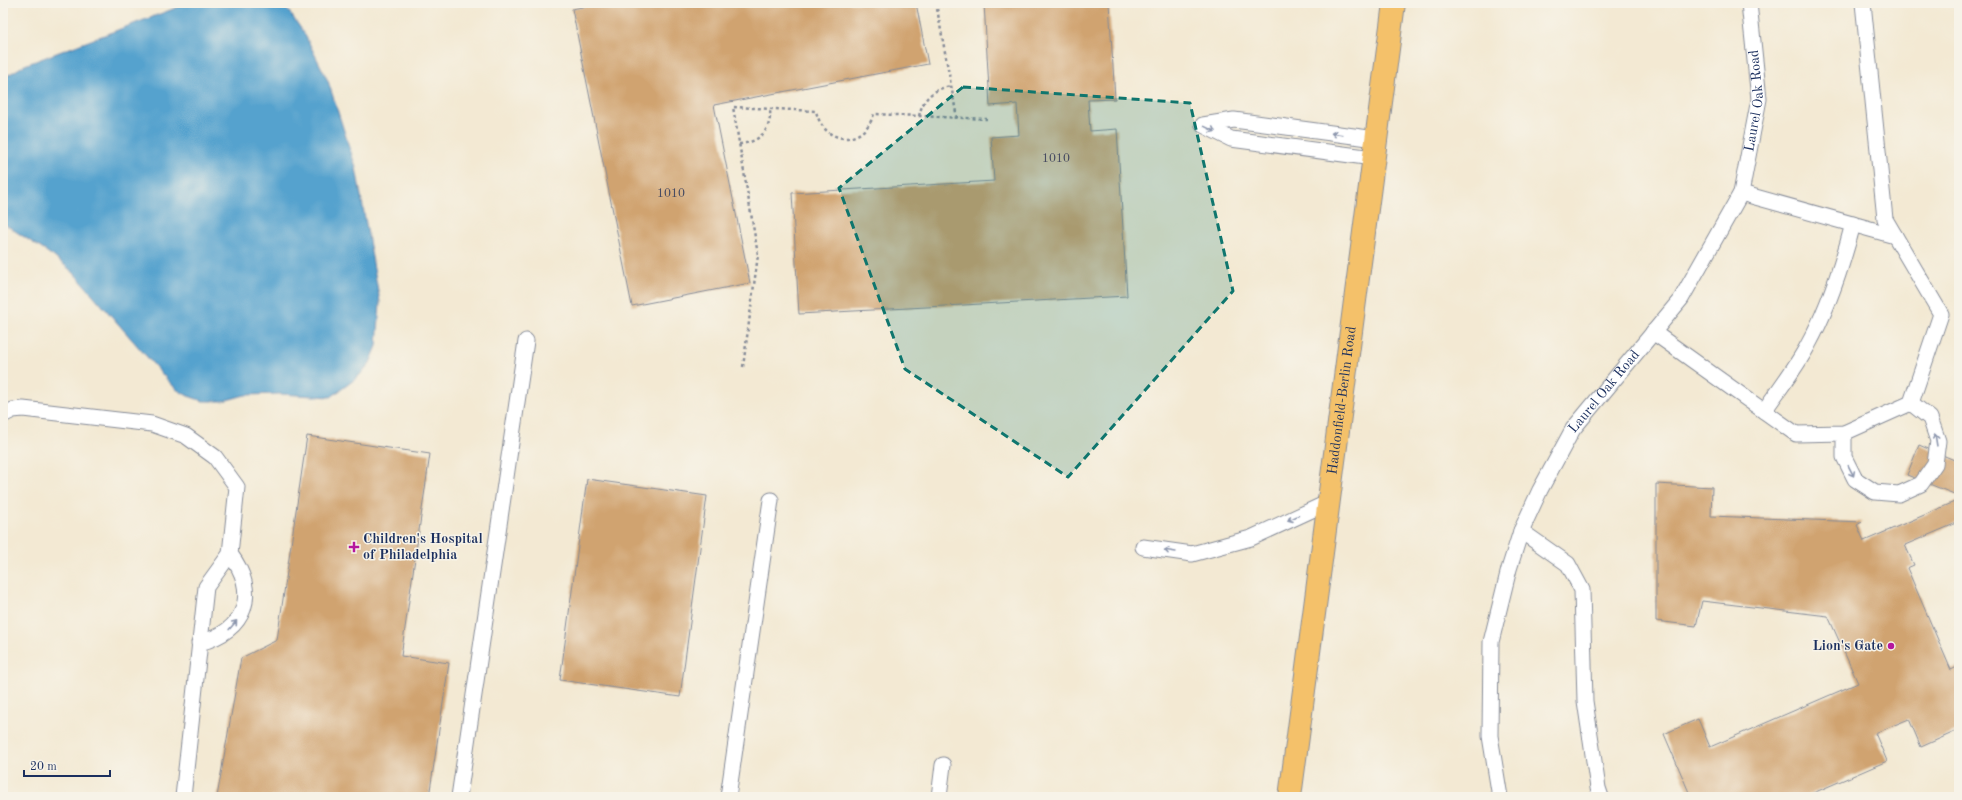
<svg xmlns="http://www.w3.org/2000/svg" width="1962" height="800" viewBox="0 0 1962 800" font-family="'Old Standard TT',serif">
<rect width="100%" height="100%" fill="#f7f3e8"/>
<filter id="ink" filterUnits="userSpaceOnUse"><feTurbulence type="fractalNoise" baseFrequency=".025" numOctaves="2"/><feDisplacementMap in="SourceGraphic" scale="8" xChannelSelector="R" yChannelSelector="G"/><feConvolveMatrix kernelMatrix="1 2 1 2 8 2 1 2 1" color-interpolation-filters="sRGB"/></filter>
<filter id="wash" filterUnits="userSpaceOnUse"><feTurbulence type="fractalNoise" baseFrequency=".012" numOctaves="4" result="noise"/><feDisplacementMap in="SourceGraphic" scale="16" xChannelSelector="R" yChannelSelector="G"/><feGaussianBlur stdDeviation="0.9" result="paint"/><feColorMatrix in="noise" values="0 0 0 0 0 0 0 0 0 0 0 0 0 0 0 0 0 1.4 0 .05"/><feComposite in="paint" operator="in"/></filter>
<g filter="url(#wash)">
<rect width="100%" height="100%" fill="#f3e9d3"/>
<path fill="#55a2ce" stroke="#386896" d="M189 3H283L304 33 328 81 356 168 380 302 377 346 370 363 358 377 331 397 280 394 245 395 223 401H203L188 396 176 389 161 373 73 272 53 256 3 223V78L25 65Z"/>
<g id="blocks">
<g fill="#d0a36f">
<path d="M603 3H916L928 64 714 105 750 283 632 306 572 9Z"/>
<path d="M984 3H1109L1115 99 1088 100 1090 131 1117 129 1127 296 799 314 792 193 994 181 991 137 1019 135 1017 104 990 106Z"/>
<path d="M307 436 430 454 401 656 449 663 429 797H217L241 658 277 640Z"/>
<path d="M1919 445 1959 462V496L1907 475Z"/>
<path d="M587 479 707 496 680 697 560 680Z"/>
<path d="M1656 484 1712 487 1711 516 1862 522 1857 525 1864 541 1959 500V522L1905 545 1914 565 1907 568 1951 670 1959 666V730L1921 747 1909 719 1875 733 1887 761 1804 797H1691L1664 734 1698 719 1710 747 1858 683 1828 616 1702 601 1696 626 1656 621Z"/>
</g>
</g>
</g>
<g filter="url(#ink)">
<use href="#blocks" fill-opacity="0" stroke="#878c98" stroke-width="1"/>
<g fill="none" stroke-linecap="round" stroke-linejoin="round">
<defs>
<g id="service">
<path d="M1373 158 1231 139 1203 125 1234 120 1376 139"/>
<path d="M1741 193 1895 236"/>
<path d="M1653 332 1796 434 1844 433 1911 403 1941 314 1885 219 1863 3"/>
<path d="M1764 411C1779 389 1796 368 1808 345 1829 307 1842 266 1853 224"/>
<path d="M3 415 13 410 23 409 152 424 186 436 215 457 237 487 230 554 206 587 183 797"/>
<path d="M1844 433V457L1855 479 1875 492 1899 494 1921 484 1935 464 1938 441 1930 418 1911 403"/>
<path d="M1521 531 1568 564 1582 590 1585 701 1598 788 1601 797"/>
<path d="M1143 547 1192 554 1251 538 1329 502"/>
<path d="M199 643C247 631 259 592 230 554"/>
<path d="M459 797 526 341"/>
<path d="M728 797 771 500"/>
<path d="M939 797 943 765"/>
<path id="s1" d="M1500 797 1490 736 1491 642 1509 569 1521 531 1540 490 1573 429 1681 299 1741 193 1759 99 1749 3"/>
</g>
<g id="primary">
<path id="s2" d="M1290 797 1394 3"/>
</g>
</defs>
<use href="#service" stroke="#878c98" stroke-width="17"/>
<use href="#primary" stroke="#878c98" stroke-width="24"/>
<g stroke="#878c98" stroke-width="2.5" stroke-dasharray="3 3" stroke-linecap="butt">
<path d="M936 3 957 118"/>
<path d="M919 116C923 98 933 89 951 86"/>
<path d="M739 144C759 143 772 130 770 109"/>
<path d="M743 367 758 255 733 107 816 111C824 146 863 147 874 114L987 119"/>
</g>
<use href="#service" stroke="#fff" stroke-width="15"/>
<use href="#primary" stroke="#f4c16b" stroke-width="22"/>
</g>
<defs><path id="oneway-shaft" d="M-6 0H5M1.5-3L5.5 0L1.5 3" fill="none" stroke-width="1.6" stroke-linecap="round" stroke-linejoin="round"/></defs>
<g stroke="#8d97ae">
<use href="#oneway-shaft" transform="translate(1210 129) rotate(26)"/>
<use href="#oneway-shaft" transform="translate(1337 134) rotate(-172)"/>
<use href="#oneway-shaft" transform="translate(1936 440) rotate(-99)"/>
<use href="#oneway-shaft" transform="translate(1851 471) rotate(63)"/>
<use href="#oneway-shaft" transform="translate(1293 518) rotate(155)"/>
<use href="#oneway-shaft" transform="translate(1170 551) rotate(-171)"/>
<use href="#oneway-shaft" transform="translate(233 625) rotate(-50)"/>
</g>
</g>
<path fill="#0f766e" fill-opacity="0.2" stroke="#0f766e" stroke-width="3" stroke-dasharray="8 5" stroke-linejoin="round" d="M963 87 1190 103 1233 291 1068 477 905 369 839 188Z"/>
<g fill="#b5179e" stroke="#f7f3e8" stroke-width="1.5">
<path d="M352 541h4v4h4v4h-4v4h-4v-4h-4v-4h4z"/>
<circle cx="1891" cy="646" r="4"/>
</g>
<g text-anchor="middle" dominant-baseline="central" stroke-width="3" stroke-linejoin="round" paint-order="stroke">
<g font-size="12" fill="#484c62">
<text x="1056" y="159">1010</text>
<text x="671" y="194">1010</text>
</g>
<g font-size="14" fill="#1b2f5e" stroke="#f7f3e8">
<text stroke="none"><textPath href="#s1" startOffset="770">Laurel Oak Road</textPath></text>
<text stroke="none"><textPath href="#s1" startOffset="434">Laurel Oak Road</textPath></text>
<text stroke="none"><textPath href="#s2" startOffset="400">Haddonfield-Berlin Road</textPath></text>
</g>
<g font-size="14" font-weight="bold" fill="#1b2f5e" stroke="#f7f3e8" text-anchor="start">
<text x="363" y="539">Children's Hospital<tspan x="363" dy="16">of Philadelphia</tspan></text>
<text x="1883" y="646" text-anchor="end">Lion's Gate</text>
</g>
</g>
<rect width="1962" height="800" fill="none" stroke="#f7f3e8" stroke-width="16"/>
<path d="M24 770v6h86v-6" fill="none" stroke="#1b2f5e" stroke-width="2"/>
<text x="30" y="770" font-size="12" fill="#1b2f5e" stroke="#f7f3e8" stroke-width="3" paint-order="stroke">20 m</text>
</svg>
